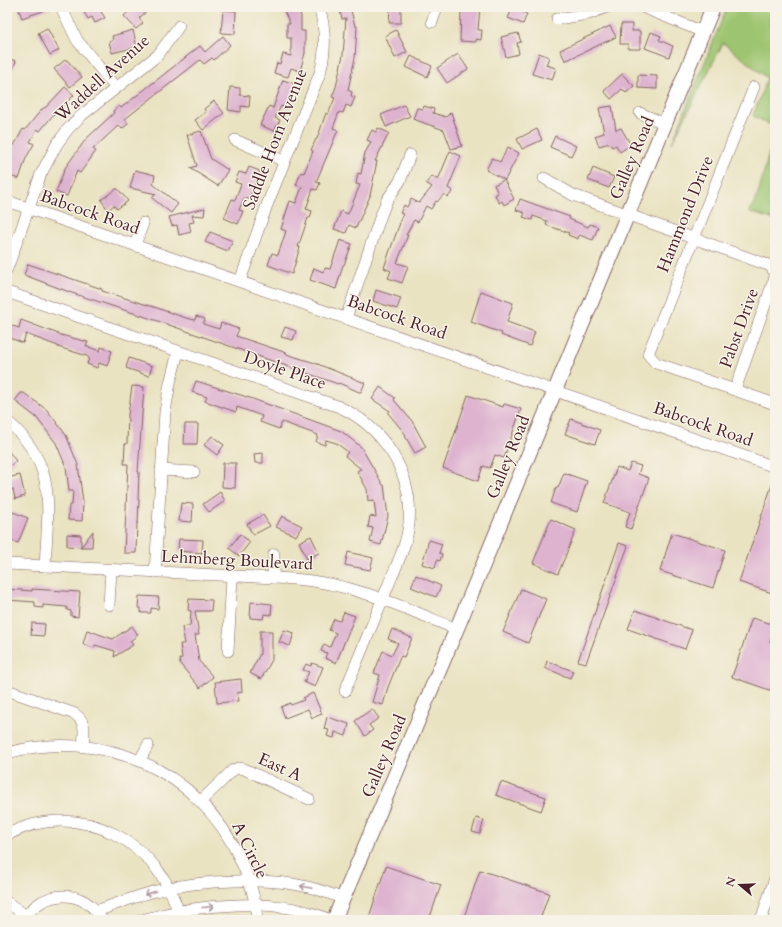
<svg xmlns="http://www.w3.org/2000/svg" width="782" height="927" viewBox="0 0 782 927" font-family="Cardo,serif">
<rect width="100%" height="100%" fill="#f7f3e8"/>
<filter id="ink" filterUnits="userSpaceOnUse"><feTurbulence type="fractalNoise" baseFrequency=".025" numOctaves="2"/><feDisplacementMap in="SourceGraphic" scale="8" xChannelSelector="R" yChannelSelector="G"/><feConvolveMatrix kernelMatrix="1 2 1 2 8 2 1 2 1" color-interpolation-filters="sRGB"/></filter>
<filter id="wash" filterUnits="userSpaceOnUse"><feTurbulence type="fractalNoise" baseFrequency=".012" numOctaves="4" result="noise"/><feDisplacementMap in="SourceGraphic" scale="16" xChannelSelector="R" yChannelSelector="G"/><feGaussianBlur stdDeviation="0.9" result="paint"/><feColorMatrix in="noise" values="0 0 0 0 0 0 0 0 0 0 0 0 0 0 0 0 0 1.4 0 .05"/><feComposite in="paint" operator="in"/></filter>
<g filter="url(#wash)">
<rect width="100%" height="100%" fill="#eae3c2"/>
<g fill="#9dc46f" stroke="#74724d">
<path d="M727 7H768L775 64V127L753 116 767 78 723 43 672 143Z"/>
<path d="M775 131V220L749 212 758 194Z"/>
</g>
<g id="blocks">
<g fill="#deb3d0">
<path d="M18 7H52V8L22 18Z"/>
<path d="M81 7H98L105 18 95 23 92 17 88 19Z"/>
<path d="M134 7H141L146 12 139 18 143 23 136 29 124 16Z"/>
<path d="M282 7H297L301 16V31H305V53L300 71 291 68 288 77 274 73 277 63 280 64 283 54 291 56V38H287V24H290Z"/>
<path d="M339 7H350L355 26H357L355 58 348 90 352 92 351 96 355 97 351 107 346 105 343 113 339 112 333 128 338 130 316 182 320 183 317 190 313 189 306 209 312 211 310 218H308L298 247H300L292 274 268 265 272 253 278 255 286 231 281 229 286 213 290 201 296 203 302 187 296 185 301 172 304 173 313 151 311 150 316 139H317L326 113 328 114 335 98 332 97 336 87 343 55 346 18 342 19Z"/>
<path d="M390 7H401V23H389Z"/>
<path d="M468 7H480L478 30H482L481 40 476 39V42L460 41 461 9 468 10Z"/>
<path d="M513 7H524L522 12 527 14 523 24 508 18Z"/>
<path d="M223 10 236 11 235 34 221 33Z"/>
<path d="M621 24H632V31H640V49H628V44H620Z"/>
<path d="M610 26 616 37 567 60H565L560 50Z"/>
<path d="M47 28 59 50 50 55 38 33Z"/>
<path d="M133 30 137 47 112 53 109 42 113 40 112 36Z"/>
<path d="M396 30 407 52 395 58 385 36Z"/>
<path d="M651 32 661 36 659 40 673 46 669 57 645 48Z"/>
<path d="M518 33 521 42 517 43 519 54 506 57 501 37Z"/>
<path d="M223 36 230 45 214 60 212 58 204 64 200 60 125 119 128 124 122 129 119 125 93 149 96 151 80 173 77 171 67 196 56 192 65 168 86 139 114 113 113 111 119 106 121 108 200 46 205 52Z"/>
<path d="M539 53 549 57 546 65 556 68 552 80 532 74Z"/>
<path d="M458 54 468 69 447 83 437 68Z"/>
<path d="M411 56 432 66 427 77 406 67Z"/>
<path d="M7 58 16 61 13 69 7 67Z"/>
<path d="M65 60H67L82 77 70 87 54 69Z"/>
<path d="M622 74 634 86 626 93 622 89 611 99 604 91Z"/>
<path d="M638 75 657 76V89L638 88Z"/>
<path d="M283 80 295 84 287 108 281 106 275 118 280 120 274 131 260 125 269 106 273 108Z"/>
<path d="M65 87 74 95 59 110 58 109 40 131 37 129 30 142 34 144 26 158 19 179 7 175V156L8 151H11L23 129 25 130 42 109 46 107Z"/>
<path d="M230 87 240 88V95L250 96 249 107 241 106V112L228 110Z"/>
<path d="M214 101 224 113 203 130 195 120 206 112 204 109Z"/>
<path d="M404 105 410 116 386 127 381 115Z"/>
<path d="M424 106 434 109 433 113 446 117 451 112 462 146 451 149 444 130 413 119 417 108 423 109Z"/>
<path d="M612 106 616 130 621 128 631 145 620 152 616 145 612 147 610 143 599 146 595 136 604 133 599 108Z"/>
<path d="M378 128 389 133 375 161H377L370 196 356 228 349 225 346 233 334 229 341 211 348 214 360 185 356 184 358 173 361 174 365 153 371 142 367 140 372 130 376 132Z"/>
<path d="M537 129 542 140 522 149 517 139Z"/>
<path d="M201 131 211 159 228 170 218 186 190 168 197 166 187 135Z"/>
<path d="M555 136 576 146 571 156 550 147Z"/>
<path d="M508 147 519 153 505 180 486 170 492 158 500 162Z"/>
<path d="M450 151 461 156 448 188 453 191 448 197 444 194 437 202 436 201 431 209 426 206 418 222 414 220 406 235H408L397 263 408 266 402 283 388 278 391 271 384 268 389 253 400 223H399L403 214 400 213 404 205 407 207 411 199 419 203 432 187 426 183 432 176 438 180Z"/>
<path d="M249 167 260 171 249 199 244 198 239 210 243 211 238 224 224 218 232 199 235 200 241 184 235 182 239 172 246 174Z"/>
<path d="M593 168 614 177 609 188 588 180Z"/>
<path d="M135 170 155 175 153 184 178 204 171 213 152 198 156 194 130 188Z"/>
<path d="M504 180 514 199 504 205 502 201 499 203 495 195 498 193 494 185Z"/>
<path d="M116 189H118L128 201 117 209 114 205 108 210 101 200Z"/>
<path d="M520 199 570 217 569 219 588 227 590 224 598 227 593 240 579 235 578 239 568 235 569 233 546 225 547 221 533 216 532 220 523 217 525 213 516 210Z"/>
<path d="M205 208 204 216 192 215 194 222 189 223 191 232 179 235 177 225 172 226 169 217Z"/>
<path d="M210 232 233 241 228 251 205 242Z"/>
<path d="M340 240 352 244 344 265H343L336 289 310 280 314 268 323 272 325 268 330 269Z"/>
<path d="M28 264 102 289V291L154 307 186 318 195 320 196 316 205 319 203 324 219 329 221 323 239 329 236 336 287 353 286 354 315 363 365 383 361 392H359L339 383 338 384 155 320 72 293 24 275Z"/>
<path d="M376 290 401 298 397 309 373 301Z"/>
<path d="M481 291 513 303 507 322 535 332 530 346 501 335 502 333 471 322Z"/>
<path d="M21 320 61 335 88 342 86 346 100 351 101 347 112 351 107 366 99 363 97 368 87 364 89 358 87 356 58 347V346L26 334 23 343 7 337V324L19 328Z"/>
<path d="M285 327 296 331 293 340 281 337Z"/>
<path d="M129 358 152 366 149 376 126 368Z"/>
<path d="M196 381 250 398 341 431 361 447 383 485H384L388 516 381 545 370 542 373 528 368 527 370 516 376 517 374 500 368 501 367 489 357 471 361 469 345 456 348 452 336 443 326 440 325 445 316 442 318 435 282 422 279 429 260 422 262 416 251 412 237 407 236 412 205 401 207 397 192 392Z"/>
<path d="M132 386 144 387 138 472H139L138 500H139L138 523H137L136 553H124L128 464H124L125 444H127L128 415Z"/>
<path d="M380 387 395 398 394 400 412 421 426 447 415 453 405 436 406 435 388 413 390 411 372 399Z"/>
<path d="M21 393H24L47 410 66 435 78 465 83 502 82 521 68 520 69 505H72L73 491H69L66 467 56 443 36 417 15 401Z"/>
<path d="M468 395 503 407 504 404 521 409 504 458 495 455 490 468 483 466 478 481 443 468Z"/>
<path d="M571 419 600 430 595 444 565 434Z"/>
<path d="M185 424H198L197 444H184Z"/>
<path d="M212 436 224 445 217 455 204 445Z"/>
<path d="M7 449 16 461 7 468Z"/>
<path d="M263 453V463H255L254 454Z"/>
<path d="M223 463H236L235 488 222 487Z"/>
<path d="M631 463 641 466 638 474 649 478 631 529 625 527 630 512 604 503 617 467 628 471Z"/>
<path d="M564 473 587 481 577 512 551 503 556 488H558Z"/>
<path d="M20 475 25 496 15 499 13 489 8 490 7 478Z"/>
<path d="M774 479H775V594L739 582Z"/>
<path d="M220 492 225 501 209 512 203 504Z"/>
<path d="M181 503 193 504 192 522 179 521Z"/>
<path d="M13 512 28 518 18 543 7 539V531L9 526H7Z"/>
<path d="M263 515 270 526 253 535 247 524Z"/>
<path d="M282 516 302 526 296 536 276 527Z"/>
<path d="M551 519 576 530 558 574 533 563Z"/>
<path d="M93 531 92 547H81Z"/>
<path d="M672 533 725 550 713 588 660 571Z"/>
<path d="M67 534 81 535V547L67 546Z"/>
<path d="M240 534 250 542 239 556 229 548Z"/>
<path d="M311 536 319 553 307 559 299 542Z"/>
<path d="M179 539 203 540 202 553 178 551Z"/>
<path d="M429 540 442 544 439 553 442 554 440 561 437 560 435 568 422 564Z"/>
<path d="M619 543 628 546 586 663 578 661Z"/>
<path d="M348 552 373 558 370 570 345 565Z"/>
<path d="M416 575 441 586 436 597 411 587Z"/>
<path d="M7 589 32 591V589L80 592 78 617 71 616V611L67 610V607L43 605V608L35 607V602L7 600Z"/>
<path d="M521 589 546 599 528 643 503 632Z"/>
<path d="M139 596 159 597 158 609 151 608V613H141V608H138Z"/>
<path d="M189 599 212 600 211 611H195L199 635H195L199 661 213 677 200 688 180 664 179 659 182 658 180 644H185L182 627 190 626 191 611 188 610Z"/>
<path d="M251 602 272 604 271 615 264 614 263 619 250 618Z"/>
<path d="M635 610 692 630 685 649 628 629Z"/>
<path d="M344 612 355 616 336 663 325 658 327 653 321 651 324 644 330 647 336 633 329 630 334 619 340 621Z"/>
<path d="M752 618 775 625 770 642 775 644V692L732 677Z"/>
<path d="M32 623 45 624 44 636 31 635Z"/>
<path d="M132 626 138 635 130 641 133 645 114 657 115 651 95 645 94 648 83 644 87 630 113 639Z"/>
<path d="M392 629 412 638 404 657 401 656 399 660 388 687 383 705 372 702 380 675 374 673 383 651 392 655 398 643 388 639Z"/>
<path d="M284 630 294 633 290 646 279 642Z"/>
<path d="M260 631H272V660L261 679 250 673 260 654Z"/>
<path d="M547 661 573 671 570 678 545 668Z"/>
<path d="M312 663 323 667 315 687 304 682 309 672 303 670 306 664 311 666Z"/>
<path d="M241 679 242 692 237 693 238 701 217 703 215 682Z"/>
<path d="M313 693 322 714 312 718 308 709 285 718 281 707 290 703 291 705 304 700 303 698Z"/>
<path d="M372 709 379 718 369 725 373 730 365 736 355 721Z"/>
<path d="M327 717 349 724 346 736 335 732 334 738 327 736 329 730 324 729Z"/>
<path d="M501 782 546 797 541 811 496 795Z"/>
<path d="M476 818 484 820 480 834 472 832Z"/>
<path d="M386 866 441 885 429 920H368Z"/>
<path d="M480 870 549 893 540 920H463Z"/>
</g>
</g>
</g>
<g filter="url(#ink)">
<use href="#blocks" fill-opacity="0" stroke="#826460" stroke-width="1"/>
<g fill="none" stroke-linecap="round" stroke-linejoin="round">
<defs>
<g id="minor">
<path d="M61 7 77 40 115 87"/>
<path d="M642 7 703 32"/>
<path d="M557 19 588 14 607 7"/>
<path d="M432 22 437 7"/>
<path d="M754 87 648 354 656 363 775 404"/>
<path d="M640 113 665 124"/>
<path d="M235 140 284 161"/>
<path d="M544 178 573 195 771 266 775 274"/>
<path d="M7 201 775 467"/>
<path d="M135 245 143 223"/>
<path d="M7 269 41 174 57 144 68 129 82 115 158 55 179 26"/>
<path d="M240 281 267 205 320 73C326 51 326 29 319 7"/>
<path d="M7 292 337 406C382 425 414 473 409 523 407 545 396 566 388 586 374 621 359 656 345 691"/>
<path d="M346 318 381 215 387 200 400 181 410 155"/>
<path d="M735 390 775 277"/>
<path d="M7 421C58 465 48 506 45 566"/>
<path d="M161 470 194 472"/>
<path d="M7 564 294 579C352 583 403 607 456 629"/>
<path d="M155 572 165 412 170 383 178 352"/>
<path d="M273 578 274 554"/>
<path d="M109 605 111 570"/>
<path d="M228 651 232 577"/>
<path d="M7 690 75 714C87 723 84 732 83 746"/>
<path d="M7 753C101 727 199 769 240 859 249 878 256 899 257 920"/>
<path d="M140 760 148 745"/>
<path d="M201 801 233 770 238 768 244 769 309 799"/>
<path d="M7 835C78 796 165 843 180 920"/>
<path d="M7 902 26 916"/>
<path d="M96 911C117 904 138 895 160 890 201 880 267 877 308 887 320 890 332 894 343 899"/>
<path d="M24 920C41 889 85 887 102 920"/>
<path d="M142 920C197 904 276 896 330 920"/>
<path d="M761 920 775 878"/>
</g>
<path id="major" d="M334 920 460 621 713 7"/>
</defs>
<use href="#minor" stroke="#826460" stroke-width="12"/>
<use href="#major" stroke="#826460" stroke-width="16"/>
<use href="#minor" stroke="#fff" stroke-width="11"/>
<use href="#major" stroke="#fff" stroke-width="14"/>
</g>
<defs><path id="oneway-shaft" d="M-6 0H5M1.5-3L5.5 0L1.5 3" fill="none" stroke-width="1.6" stroke-linecap="round" stroke-linejoin="round"/></defs>
<g stroke="#ae9aa0">
<use href="#oneway-shaft" transform="translate(306 887) rotate(-168)"/>
<use href="#oneway-shaft" transform="translate(150 893) rotate(162)"/>
<use href="#oneway-shaft" transform="translate(208 907) rotate(-5)"/>
</g>
</g>
<g text-anchor="middle" dominant-baseline="central" stroke-width="3" stroke-linejoin="round" paint-order="stroke">
<g font-size="17" fill="#4a1f2b" stroke="#f7f3e8">
<text transform="translate(102 78) rotate(-42)">Waddell Avenue</text>
<text transform="translate(275 139) rotate(-69)">Saddle Horn Avenue</text>
<text transform="translate(632 158) rotate(-67)">Galley Road</text>
<text transform="translate(90 212) rotate(19)">Babcock Road</text>
<text transform="translate(685 214) rotate(-68)">Hammond Drive</text>
<text transform="translate(397 317) rotate(19)">Babcock Road</text>
<text transform="translate(739 328) rotate(-70)">Pabst Drive</text>
<text transform="translate(285 370) rotate(19)">Doyle Place</text>
<text transform="translate(703 424) rotate(19)">Babcock Road</text>
<text transform="translate(508 457) rotate(-68)">Galley Road</text>
<text transform="translate(237 560) rotate(3)">Lehmberg Boulevard</text>
<text transform="translate(384 756) rotate(-67)">Galley Road</text>
<text transform="translate(280 767) rotate(24)">East A</text>
<text transform="translate(250 850) rotate(64)">A Circle</text>
</g>
</g>
<rect width="782" height="927" fill="none" stroke="#f7f3e8" stroke-width="24"/>
<g transform="translate(740 885) rotate(289)" stroke="#f7f3e8" stroke-width="3" paint-order="stroke">
<path d="M0-3L7 15L0 10L-7 15Z" fill="#4a1f2b"/>
<text y="-6" font-size="11" font-weight="bold" text-anchor="middle" fill="#4a1f2b">N</text>
</g>
</svg>
